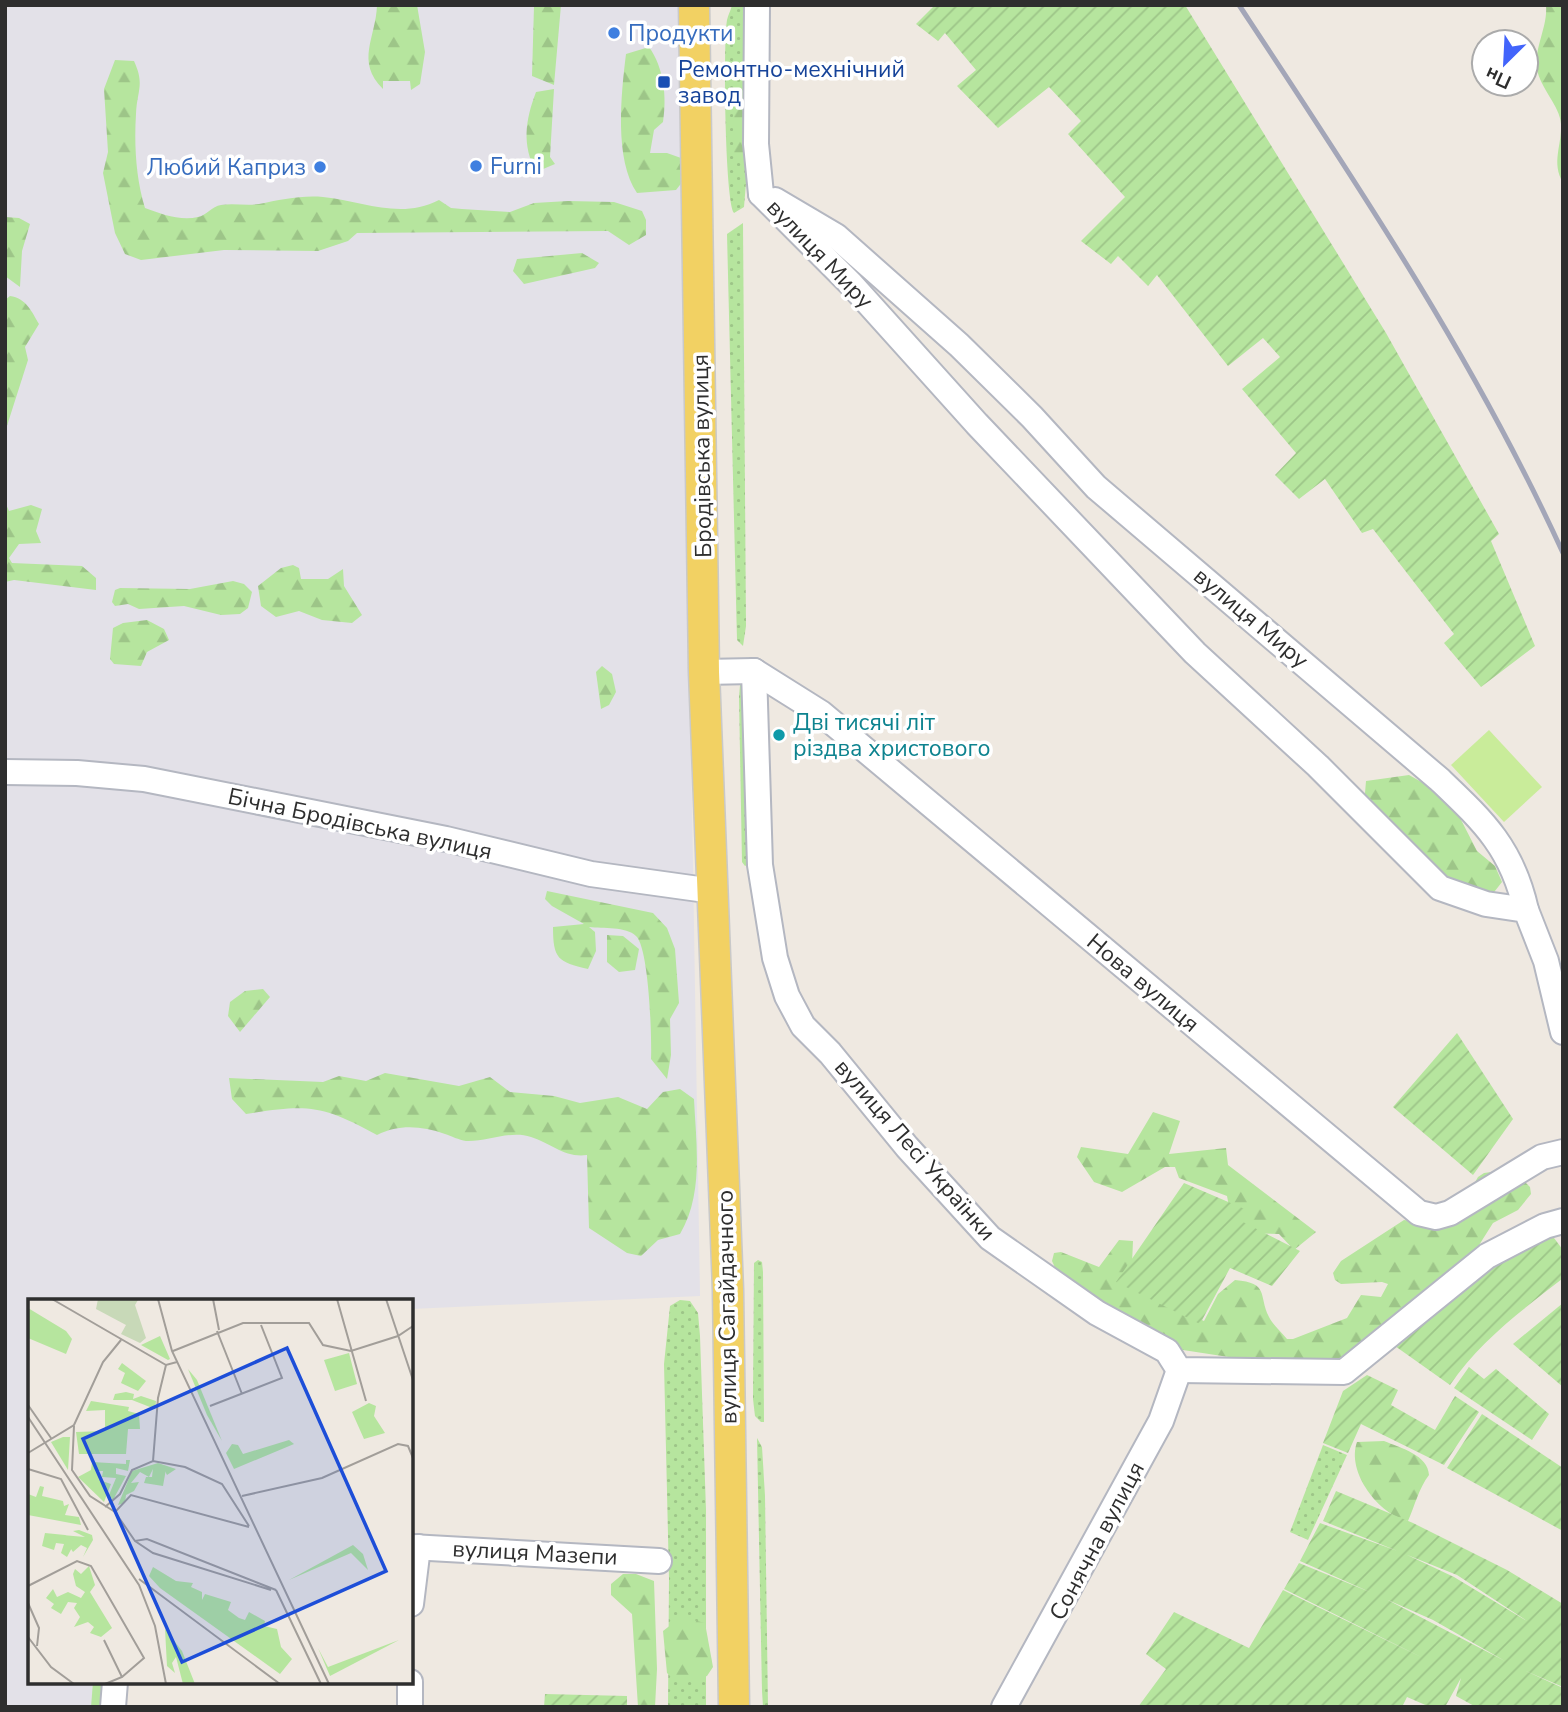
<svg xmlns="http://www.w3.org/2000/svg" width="1568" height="1712" viewBox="0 0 1568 1712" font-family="'Nunito Sans',sans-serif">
<defs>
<pattern id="grass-dots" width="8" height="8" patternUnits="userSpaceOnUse" patternTransform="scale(1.75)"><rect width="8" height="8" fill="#b6e59e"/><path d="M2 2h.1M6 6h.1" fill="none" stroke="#9dc588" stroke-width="1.8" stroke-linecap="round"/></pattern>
<pattern id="forest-firs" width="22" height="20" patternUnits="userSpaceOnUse" patternTransform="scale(1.75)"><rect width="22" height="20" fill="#b6e59e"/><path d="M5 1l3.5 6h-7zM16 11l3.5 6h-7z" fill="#9dc588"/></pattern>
<pattern id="garden-furrows" width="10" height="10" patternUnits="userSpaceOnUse" patternTransform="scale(1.75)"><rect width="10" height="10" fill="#b6e59e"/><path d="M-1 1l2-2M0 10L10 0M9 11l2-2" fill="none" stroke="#9dc588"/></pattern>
</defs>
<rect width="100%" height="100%" fill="#efe9e1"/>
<path fill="#e3e1e8" d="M5 5H679L700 1296 411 1309V1301H30V1682H94L93 1707H5Z"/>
<g fill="url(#grass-dots)">
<path d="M732 5H749L748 159 744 207 734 213C725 202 723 42 727 20 728 15 731 10 732 5Z"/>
<path d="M743 223 746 626 743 646 737 640 727 234Z"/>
<path d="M745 680 749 864 745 866 742 862 739 697 740 685Z"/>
<path d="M758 1260 762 1262 763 1272 764 1422H761L755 1416 753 1399 754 1263Z"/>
<path d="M680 1300 690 1301 698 1313 700 1336 706 1510V1707H668L669 1578 664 1364 670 1306Z"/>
<path d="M757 1438 762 1447 765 1496 768 1707H763L762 1691Z"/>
<path d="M1323 1445 1347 1455 1308 1540 1290 1532Z"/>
</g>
<g fill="url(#forest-firs)">
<path d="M377 5H417L425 52 420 84 411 90 410 81H383V89C355 61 376 38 377 5Z"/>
<path d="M561 5 554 85 532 76 534 6Z"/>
<path d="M1546 5H1563V183C1551 162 1562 146 1561 124 1560 106 1540 88 1537 69 1534 47 1548 27 1546 5Z"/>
<path d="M649 47C664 68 667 97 663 122L654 130 650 153H667L681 158 687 176 676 190 637 193C614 160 621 94 626 54Z"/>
<path d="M115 60 134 61C145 85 137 90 136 114 134 145 136 179 145 208 161 214 180 221 198 217 206 216 212 206 221 205 234 203 246 206 259 204 280 200 301 195 323 197 363 201 400 220 439 200L451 208 462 209 510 212 534 203 568 201 614 202 642 211 646 220V235L629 245 608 231 357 233 348 241 318 251 224 250 141 260 125 254 115 233 103 173 108 152 104 89Z"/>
<path d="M554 89 550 157 555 164 536 172C522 145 525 121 536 92Z"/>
<path d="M744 95 751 105 746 160 734 161 733 100Z"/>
<path d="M5 217 19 218 30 224 22 251 20 287 5 276Z"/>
<path d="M582 253 599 263 595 268 524 284 513 271 517 259Z"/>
<path d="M10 296C26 298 32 312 39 324L25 347 28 360 5 432V300Z"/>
<path d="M5 502 9 511 31 505 42 509 36 531 41 543 19 544 9 558 12 563 82 566 96 578V590L14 580 5 582Z"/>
<path d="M293 565 299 568 301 579H328L343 569 344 586 362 615 352 623 322 620 299 611 276 617 261 606 258 586 281 568Z"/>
<path d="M233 581 244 584 252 592 248 608 240 614 221 615 184 606 139 609 128 604 115 606 112 602 115 590 120 588 190 589Z"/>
<path d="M147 620 164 629 169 640 147 652 141 666 114 664 110 659 113 628 123 623Z"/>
<path d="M602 666 612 674 616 692 609 705 601 709 596 672Z"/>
<path d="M1409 775 1441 793 1457 812 1477 851 1495 866 1502 882 1491 896C1438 894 1399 841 1364 805L1366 781Z"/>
<path d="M547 891 653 913 667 928 675 949 679 1003 670 1019 671 1055 667 1079 651 1059C652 1038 649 948 636 936 626 926 603 929 589 927L595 932 596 951 588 969C558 962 553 959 553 927L584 924 552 906 545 899Z"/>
<path d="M607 935 623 936 639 949 635 970 619 972 607 962Z"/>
<path d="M263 989 270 997 240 1032 228 1016 230 1002 245 991Z"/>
<path d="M385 1073 459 1086 490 1077 510 1092 554 1096 580 1103 618 1097 647 1109 663 1092 680 1089 694 1099C696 1143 704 1194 680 1234L658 1240 641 1256 627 1253 589 1228 587 1155C565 1158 552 1144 531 1137 510 1130 487 1142 466 1141 459 1140 451 1136 445 1134 421 1126 400 1124 377 1135 322 1105 308 1104 246 1114L232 1099 229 1078 323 1082 339 1076 366 1081Z"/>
<path d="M1153 1112 1180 1121 1169 1154 1226 1148 1228 1165 1316 1232 1294 1250 1279 1234 1234 1233 1227 1196 1179 1178 1175 1167H1165L1122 1192 1094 1182 1077 1157 1081 1147 1128 1154Z"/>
<path d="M1512 1169 1530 1187 1531 1194 1518 1210 1493 1223 1469 1261 1343 1366 1235 1358 1183 1350 1155 1340 1064 1287 1052 1261 1054 1253 1061 1252 1099 1267 1119 1240 1133 1241 1131 1287 1204 1321 1218 1294 1235 1280C1270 1283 1258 1295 1269 1317 1273 1325 1281 1332 1287 1339H1293L1347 1318 1361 1295 1381 1297 1388 1284 1382 1282 1341 1284 1335 1280 1333 1273 1341 1261 1404 1220 1450 1226 1478 1177 1484 1173Z"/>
<path d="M1384 1441C1401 1448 1428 1455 1429 1475 1419 1488 1415 1505 1408 1521 1379 1515 1346 1472 1357 1442Z"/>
<path d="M623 1574H636L654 1581 657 1669 655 1707H638L632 1614 611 1595V1584Z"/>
<path d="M681 1617 705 1623 713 1667 707 1676 680 1685 667 1673 663 1631Z"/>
<path d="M93 1682H106V1707H91Z"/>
</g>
<g fill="url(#garden-furrows)">
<path d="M935 5H1185L1386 333 1499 534 1491 541 1535 646 1481 687 1444 643 1454 634 1373 529 1362 533 1325 479 1299 499 1275 475 1296 453 1242 389 1280 357 1263 338 1228 366 1157 275 1148 286 1118 256 1111 264 1081 241 1125 197 1068 134 1081 121 1049 87 998 128 957 86 976 70 945 33 938 41 916 24Z"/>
<path d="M1457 1033 1513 1119 1473 1175 1393 1107Z"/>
<path d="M1184 1183 1247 1210 1243 1222 1300 1251 1272 1286 1230 1268 1200 1324 1116 1282Z"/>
<path d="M1551 1234 1563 1250 1562 1279C1521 1311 1480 1341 1450 1385L1395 1346 1488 1270Z"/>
<path d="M1563 1303V1387L1513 1344Z"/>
<path d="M1469 1367 1484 1379 1496 1369 1549 1414 1532 1440 1454 1388Z"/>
<path d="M1367 1375 1398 1390 1391 1405 1435 1430 1455 1396 1479 1412 1444 1465 1361 1424 1348 1453 1323 1443 1343 1391Z"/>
<path d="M1482 1414 1563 1468V1531L1447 1468Z"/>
<path d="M1336 1491 1413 1523 1507 1570 1563 1604V1687L1521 1669 1563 1688V1707H1476L1456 1696 1461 1678 1445 1707H1430L1407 1697 1402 1707H1138L1166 1669 1146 1654 1174 1612 1249 1648 1283 1590 1423 1658 1284 1589 1299 1563 1382 1597 1505 1661 1433 1620 1300 1561 1320 1523 1403 1553 1454 1577 1527 1621 1457 1575 1323 1521Z"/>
<path d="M545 1694 627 1696V1707H544Z"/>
</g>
<path fill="#c9ec9a" d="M1489 730 1542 787 1504 822 1451 765Z"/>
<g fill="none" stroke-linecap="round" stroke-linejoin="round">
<defs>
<g id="minor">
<path d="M757 5 756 144 761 194"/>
<path d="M761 194 851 284 977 424 1195 653 1318 766 1440 888 1486 904 1526 910 1546 961 1563 1032"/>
<path d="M775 200 836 236 959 345 1032 417 1096 487 1440 780C1484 822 1512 848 1526 910"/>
<path d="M754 671 760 865 775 958 787 996 803 1026 830 1053 907 1147 990 1238 1097 1313 1167 1351 1179 1370 1344 1372 1487 1256 1545 1226 1563 1221"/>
<path d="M754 671 821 713 1419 1213 1436 1217 1450 1213 1542 1157 1563 1152"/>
<path d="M704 672 754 671"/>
<path d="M5 772 77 773 144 779 446 839 591 874 713 891"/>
<path d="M411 1547 659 1561"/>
<path d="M411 1604 418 1547"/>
<path d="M113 1707 115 1682"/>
<path d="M410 1707V1682"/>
<path d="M1004 1707 1161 1421 1179 1370"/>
</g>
<path id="major" d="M694 5 704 672 728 1290 734 1707"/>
</defs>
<use href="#minor" stroke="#b4b7c1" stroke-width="28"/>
<use href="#major" stroke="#c9c9c9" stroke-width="33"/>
<use href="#minor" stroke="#fff" stroke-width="24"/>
<use href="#major" stroke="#f2d163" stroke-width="30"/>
<path stroke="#a3a6b8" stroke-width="5" d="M1239 5C1356 182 1475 360 1563 553"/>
</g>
<g fill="#3f7fe0" stroke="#fff" stroke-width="2.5">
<circle cx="614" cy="33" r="7"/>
<circle cx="476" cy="166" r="7"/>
<circle cx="320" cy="167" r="7"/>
</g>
<rect fill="#1a4fb4" stroke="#fff" stroke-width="2.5" x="657" y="75" width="14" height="14" rx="3.5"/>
<circle fill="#0f9aa8" stroke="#fff" stroke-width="2.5" cx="779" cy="735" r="7"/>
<g text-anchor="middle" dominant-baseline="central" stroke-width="7" stroke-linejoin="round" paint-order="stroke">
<g font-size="23" fill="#366cbe" stroke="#fff" text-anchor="start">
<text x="628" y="33">Продукти</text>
<text x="490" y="166">Furni</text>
<text x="306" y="167" text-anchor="end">Любий Каприз</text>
</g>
<g font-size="23" fill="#164399" stroke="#fff" text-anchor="start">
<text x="678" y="69">Ремонтно-мехнічний<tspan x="678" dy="26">завод</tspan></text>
</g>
<g font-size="23" fill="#2e2e2e" stroke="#fff">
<text transform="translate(820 254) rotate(46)">вулиця Миру</text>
<text transform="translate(702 456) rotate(-91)">Бродівська вулиця</text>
<text transform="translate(1251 618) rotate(40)">вулиця Миру</text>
<text transform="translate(360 824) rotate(12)">Бічна Бродівська вулиця</text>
<text transform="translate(1143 983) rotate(40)">Нова вулиця</text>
<text transform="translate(915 1150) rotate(49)">вулиця Лесі Українки</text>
<text transform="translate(727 1307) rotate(-91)">вулиця Сагайдачного</text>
<text transform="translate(1097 1541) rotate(-62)">Сонячна вулиця</text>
<text transform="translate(535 1553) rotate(3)">вулиця Мазепи</text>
</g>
<g font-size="23" fill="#0d838f" stroke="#fff" text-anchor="start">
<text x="793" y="722">Дві тисячі літ<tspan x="793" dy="26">різдва христового</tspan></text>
</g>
</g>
<g transform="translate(28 1299)">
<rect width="385" height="385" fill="#efe9e1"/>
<path d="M160 70 169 81 194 142 179 116Z" fill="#b6e59e"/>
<path d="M341 104 348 107 346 117 357 134 336 140 324 113ZM261 141 266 145 206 170 198 154 204 145 210 146 215 155ZM130 164 148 170 139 176 136 170H125L121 178 112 173 103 184 111 183 106 192 98 196 97 204 90 206 104 172ZM51 231 64 236 65 241 55 258 59 249 53 246 45 253 34 236 57 238 45 232ZM325 246 335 255 340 271 323 254 261 281ZM137 330 154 352 167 385H155L148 358 144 364 147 374 139 367ZM371 341 302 377 290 349 300 368Z" fill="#b6e59e"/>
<path d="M70 0 110 1 107 6 118 39 112 44 93 35 98 26 68 10Z" fill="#c8d9b8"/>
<path d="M0 9 38 32 44 40 38 55 0 39ZM132 37 142 60 140 61 113 46ZM321 54 329 85 307 92 296 61ZM94 64 118 82 110 92 93 84 97 74 90 70ZM98 93 106 95 105 100 113 97 128 102 127 110 104 101H85L87 95ZM63 102 101 108 100 112 111 115 112 130H100L98 155H51L48 133 77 132V111L58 112ZM35 138H42L40 171 23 143ZM98 161H102L100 172 88 169V175L98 177 85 201 81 196 88 179 74 178 75 172H70L71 181 83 185 76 203 50 178 63 171 64 163 98 165ZM125 169 138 170 135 187 116 184 118 178H124ZM12 187 16 188 14 197 35 202 36 207 41 205 37 216 51 218 53 226 0 216V195L8 198ZM17 234 37 236 47 243 39 258 33 254 36 245 28 244 26 251 14 247ZM61 267 67 286 62 293 84 329 73 338 62 334 66 328 60 323 46 328 52 318 46 309 49 304 40 303 33 315 23 309 26 305 18 299 25 290 29 298 40 293 53 299 57 293 48 287 45 275 47 270 53 275ZM125 268 148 282 165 284 163 288 174 293V301L177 295 203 303 200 311 211 319 217 321 221 313 237 322 236 327 249 330 253 348 264 360 252 375 132 289 121 277Z" fill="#b6e59e"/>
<path fill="none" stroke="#a29e99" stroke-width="2" d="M24 0 138 66 149 63M130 0 144 52 301 385M185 0 191 31M309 0 338 102M358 0 385 81M189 32 214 95M145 52 215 24H281L295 46 323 52 370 37 385 27M0 106 23 139M182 107 254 79 233 26M0 118 111 286 127 327 138 385M46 127 44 171 62 197 87 213M0 154 46 126 75 63 93 41M125 162 130 99 138 66M0 170 33 180 60 231M214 197 294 179 370 145 380 147 385 159M77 208 92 195 104 171 125 162 157 168 194 185 221 227M221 228 103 196 87 213 107 242 119 240 248 291M107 242 125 254 243 291M111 280 252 385M0 287 49 262 63 267 116 359 94 378M248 291 293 385M0 304 11 329 9 347M0 338 23 368 46 385M76 341 94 378 77 385"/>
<path fill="#1d4ed8" fill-opacity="0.15" stroke="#1d4ed8" stroke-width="3.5" d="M259 49 358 272 154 363 55 140Z"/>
<rect width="385" height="385" fill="none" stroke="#2e2e2e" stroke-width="3.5"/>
</g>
<rect width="1568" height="1712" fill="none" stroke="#2e2e2e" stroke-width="14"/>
<g transform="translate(1505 63) rotate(204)"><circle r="33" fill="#ffffff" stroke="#ababab" stroke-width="2"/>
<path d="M0-5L12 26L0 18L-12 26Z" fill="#4264fb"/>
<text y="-10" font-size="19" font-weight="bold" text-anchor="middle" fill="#2e2e2e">Пн</text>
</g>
</svg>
